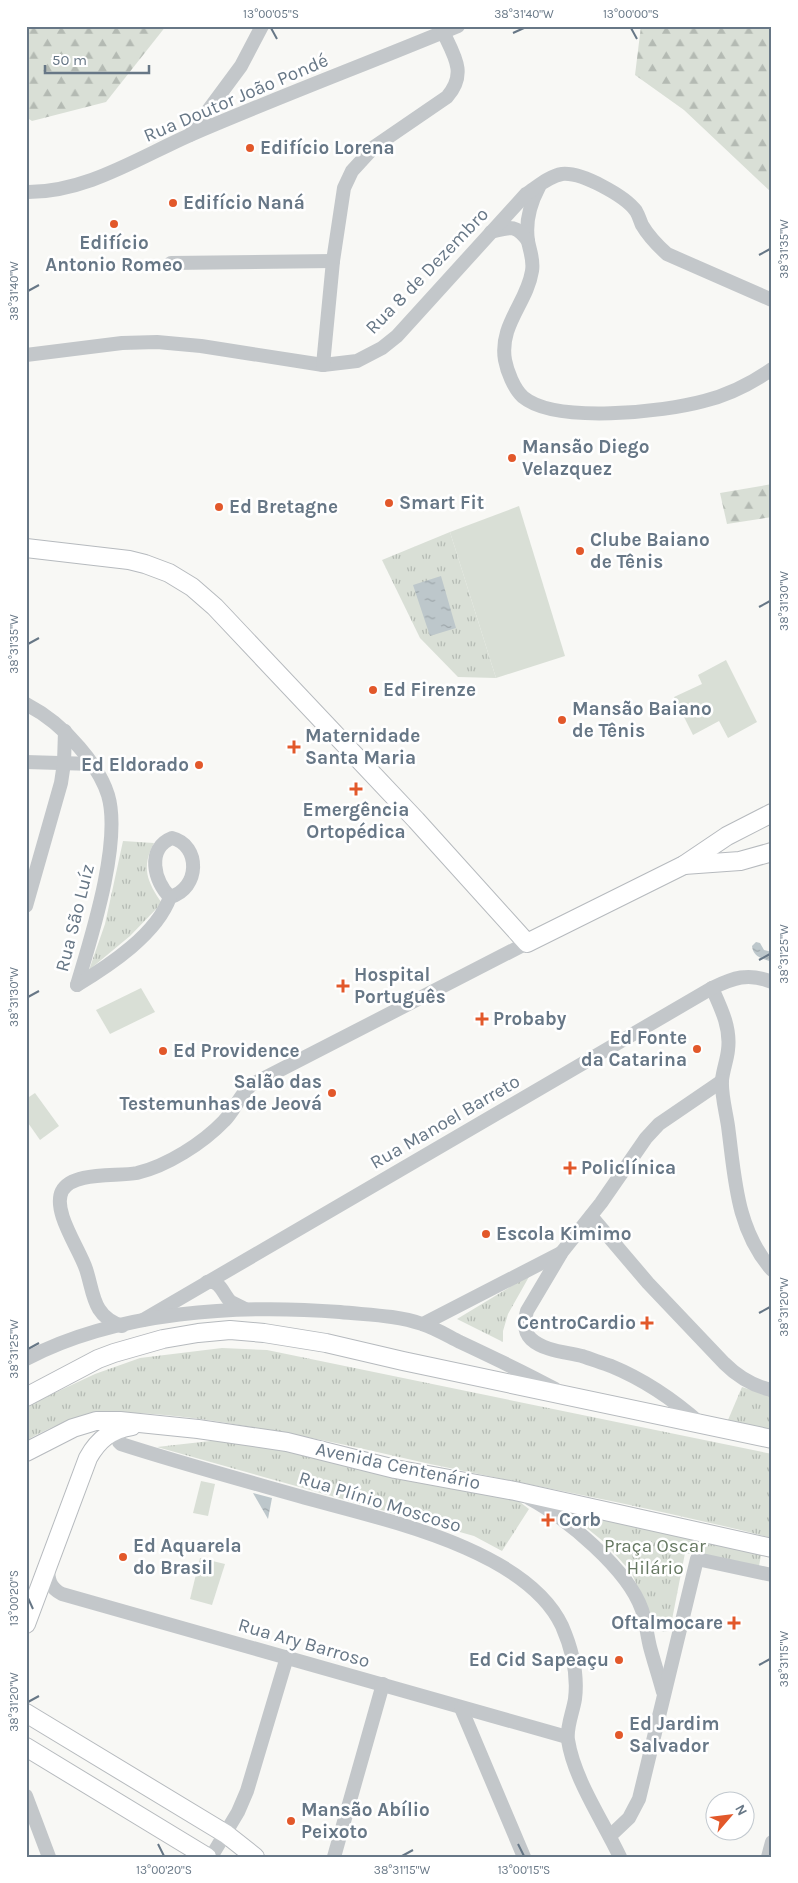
<svg xmlns="http://www.w3.org/2000/svg" width="798" height="1883" viewBox="0 0 798 1883" font-family="Karla,sans-serif">
<defs>
<pattern id="forest-firs" width="22" height="20" patternUnits="userSpaceOnUse" patternTransform="scale(1.25)"><rect width="22" height="20" fill="#d9dfd6"/><path d="M5 1l3.5 6h-7zM16 11l3.5 6h-7z" fill="#b4bab3"/></pattern>
<pattern id="park-tufts" width="24" height="20" patternUnits="userSpaceOnUse" patternTransform="scale(1.25)"><rect width="24" height="20" fill="#d9dfd6"/><path d="M3 7l-1-3M5 7V3M7 7l1-3M15 17l-1-3M17 17v-4M19 17l1-3" fill="none" stroke="#b4bab3"/></pattern>
<pattern id="water-ripples" width="26" height="14" patternUnits="userSpaceOnUse" patternTransform="scale(1.25)"><rect width="26" height="14" fill="#bdc7cb"/><path d="M2 4q2-2 4 0t4 0M15 11q2-2 4 0t4 0" fill="none" stroke="#9da6aa"/></pattern>
</defs>
<rect width="100%" height="100%" fill="#f8f8f5"/>
<g fill="url(#forest-firs)">
<path d="M26 26H166L106 102 32 121 26 117Z"/>
<path d="M641 26H772V193L684 110 635 75Z"/>
<path d="M772 484V517L727 524 720 493Z"/>
</g>
<g fill="url(#park-tufts)">
<path d="M450 532 496 678 458 677 420 638 382 560Z"/>
<path d="M123 841 154 843C141 867 147 882 162 903L130 936 89 970 105 924Z"/>
<path d="M530 1275 508 1314 503 1331V1342L457 1319Z"/>
<path d="M222 1348 267 1350 772 1454V1538C659 1509 544 1488 430 1464 366 1449 303 1435 239 1425 190 1417 139 1410 90 1414 77 1415 38 1433 26 1441V1407L33 1403 95 1374 140 1358Z"/>
<path d="M742 1387 772 1397V1430L728 1420Z"/>
<path d="M228 1439 512 1496 529 1509 502 1551 474 1536 157 1447Z"/>
<path d="M562 1508 762 1550 759 1566 685 1553 670 1630 664 1632 656 1628 631 1572 604 1542Z"/>
</g>
<g fill="#d9dfd6">
<path d="M519 506 565 656 496 678 450 532Z"/>
<path d="M726 660 757 722 728 738 719 721 693 735 674 697 702 684 698 675Z"/>
<path d="M141 988 155 1012 110 1034 96 1010Z"/>
<path d="M35 1093 59 1126 40 1140 26 1120V1099Z"/>
<path d="M201 1481 215 1484 208 1516 193 1513Z"/>
<path d="M200 1558 225 1564 212 1605 190 1599Z"/>
</g>
<g fill="url(#water-ripples)">
<path d="M441 576 456 628 430 636 413 585Z"/>
<path d="M756 942 760 943 764 950 772 952V962C763 959 753 957 752 946Z"/>
<path d="M253 1493 272 1498 268 1519Z"/>
</g>
<g fill="none" stroke-linecap="round" stroke-linejoin="round">
<defs>
<g id="major">
<path d="M26 548 129 560 145 564 169 573 192 587 215 607 416 820 527 943 684 865 727 836 772 813"/>
<path d="M684 865 740 861 772 852"/>
<path d="M26 1397 98 1359 114 1353 163 1339 198 1333 230 1330 264 1333 326 1343 403 1361 772 1439"/>
<path d="M26 1452 73 1428 96 1421H120L198 1429 287 1442 395 1469 515 1491 772 1548"/>
<path d="M26 1624 88 1458C98 1440 111 1429 132 1426"/>
<path d="M26 1713 226 1834 255 1857"/>
<path d="M26 1747 207 1857"/>
</g>
</defs>
<use href="#major" stroke="#b6babe" stroke-width="20"/>
<g stroke="#c3c7ca" stroke-width="14">
<path d="M190 135 241 66 262 26"/>
<path d="M539 187C530 204 525 221 528 241 530 252 534 260 532 271 527 303 499 325 505 360 507 371 514 389 523 397 555 424 664 412 704 401 728 395 752 383 772 369"/>
<path d="M26 192C85 193 138 158 190 135 278 97 369 63 458 26"/>
<path d="M491 232C510 227 516 224 528 241"/>
<path d="M171 263 333 261"/>
<path d="M26 355 122 343 157 342 201 346 323 365 357 361 382 348 397 336 526 194C537 187 549 176 562 174 582 172 625 196 636 211 639 216 640 221 642 225 649 237 657 245 667 254L772 300"/>
<path d="M323 365 333 261 344 188 352 171 374 147 447 97C467 74 455 57 443 32"/>
<path d="M26 704C47 715 64 729 79 747 92 762 102 776 108 795 122 842 91 938 77 985"/>
<path d="M26 762 93 764"/>
<path d="M172 838C201 845 200 889 170 897 154 882 146 848 172 838Z"/>
<path d="M26 906 61 783 64 763 65 731"/>
<path d="M77 985C110 965 157 934 170 897"/>
<path d="M712 988C721 1008 731 1028 728 1050 727 1060 723 1070 722 1080 721 1094 726 1112 728 1126 735 1178 736 1229 772 1270"/>
<path d="M591 1216 648 1283 724 1363C738 1377 752 1386 772 1390"/>
<path d="M207 1282C221 1280 222 1293 230 1301 234 1304 240 1306 245 1309"/>
<path d="M143 1320 712 988C733 978 748 972 772 982"/>
<path d="M423 1324 561 1253"/>
<path d="M122 1326C92 1316 94 1293 86 1269 79 1248 52 1211 62 1191 73 1171 117 1177 137 1173 167 1166 203 1143 224 1121 235 1110 239 1096 251 1085L527 943"/>
<path d="M26 1359C117 1311 239 1304 340 1312 368 1315 396 1315 422 1324 435 1328 448 1336 460 1342 492 1357 524 1372 555 1389"/>
<path d="M701 1424C674 1400 645 1380 611 1366 602 1363 591 1359 582 1356 566 1352 544 1351 531 1339 523 1331 524 1321 527 1311L562 1252 601 1203 646 1138 659 1124 722 1081"/>
<path d="M124 1427 116 1435 119 1442 121 1444C180 1463 239 1479 299 1496 376 1518 525 1547 562 1626 572 1649 578 1675 575 1699 573 1712 566 1728 568 1740 574 1779 603 1821 620 1857"/>
<path d="M529 1498C566 1518 628 1569 642 1610 646 1622 647 1635 650 1647 654 1662 659 1677 663 1692"/>
<path d="M48 1567C48 1580 50 1588 62 1594L567 1737"/>
<path d="M461 1708 524 1857"/>
<path d="M26 1796 49 1857"/>
<path d="M610 1836 629 1818 639 1799 697 1559 772 1575"/>
<path d="M211 1857 238 1812 247 1791 287 1657"/>
<path d="M334 1857 383 1684"/>
<path d="M768 1857 772 1842"/>
</g>
<use href="#major" stroke="#fff" stroke-width="18"/>
</g>
<path fill="none" stroke="#677786" stroke-width="2" d="M271 28 277 39M631 28 637 39M513 33 524 28M759 255 770 249M28 291 39 285M759 607 770 601M28 644 39 638M759 960 770 954M28 997 39 991M759 1313 770 1307M28 1349 39 1343M28 1598 33 1609M759 1665 770 1659M28 1702 39 1696M158 1844 164 1856M518 1844 524 1856M402 1856 413 1850"/>
<g fill="#e2582a" stroke="#fff" stroke-width="2">
<circle cx="250" cy="148" r="5"/>
<circle cx="173" cy="203" r="5"/>
<circle cx="114" cy="224" r="5"/>
<circle cx="512" cy="458" r="5"/>
<circle cx="389" cy="503" r="5"/>
<circle cx="219" cy="507" r="5"/>
<circle cx="580" cy="551" r="5"/>
<circle cx="373" cy="690" r="5"/>
<circle cx="562" cy="720" r="5"/>
<path d="M291.5 739.5h5v5h5v5h-5v5h-5v-5h-5v-5h5z"/>
<circle cx="199" cy="765" r="5"/>
<path d="M353.5 781.5h5v5h5v5h-5v5h-5v-5h-5v-5h5z"/>
<path d="M340.5 978.5h5v5h5v5h-5v5h-5v-5h-5v-5h5z"/>
<path d="M479.5 1011.5h5v5h5v5h-5v5h-5v-5h-5v-5h5z"/>
<circle cx="697" cy="1049" r="5"/>
<circle cx="163" cy="1051" r="5"/>
<circle cx="332" cy="1093" r="5"/>
<path d="M567.5 1160.5h5v5h5v5h-5v5h-5v-5h-5v-5h5z"/>
<circle cx="486" cy="1234" r="5"/>
<path d="M644.5 1315.5h5v5h5v5h-5v5h-5v-5h-5v-5h5z"/>
<path d="M545.5 1512.5h5v5h5v5h-5v5h-5v-5h-5v-5h5z"/>
<circle cx="123" cy="1557" r="5"/>
<path d="M731.5 1615.5h5v5h5v5h-5v5h-5v-5h-5v-5h5z"/>
<circle cx="619" cy="1660" r="5"/>
<circle cx="619" cy="1735" r="5"/>
<circle cx="291" cy="1821" r="5"/>
</g>
<g text-anchor="middle" dominant-baseline="central" stroke-width="5" stroke-linejoin="round" paint-order="stroke">
<g font-size="19" fill="#677786" stroke="#fff">
<text transform="translate(236 98) rotate(-23)">Rua Doutor João Pondé</text>
<text transform="translate(427 271) rotate(-46)">Rua 8 de Dezembro</text>
<text transform="translate(75 918) rotate(-76)">Rua São Luíz</text>
<text transform="translate(445 1122) rotate(-30)">Rua Manoel Barreto</text>
<text transform="translate(398 1466) rotate(12)">Avenida Centenário</text>
<text transform="translate(380 1502) rotate(17)">Rua Plínio Moscoso</text>
<text transform="translate(304 1643) rotate(16)">Rua Ary Barroso</text>
</g>
<g font-size="19" font-weight="bold" fill="#677786" stroke="#fff" text-anchor="start">
<text x="260" y="148">Edifício Lorena</text>
<text x="183" y="203">Edifício Naná</text>
<text x="114" y="243" text-anchor="middle">Edifício<tspan x="114" dy="22">Antonio Romeo</tspan></text>
<text x="522" y="447">Mansão Diego<tspan x="522" dy="22">Velazquez</tspan></text>
<text x="399" y="503">Smart Fit</text>
<text x="229" y="507">Ed Bretagne</text>
<text x="590" y="540">Clube Baiano<tspan x="590" dy="22">de Tênis</tspan></text>
<text x="383" y="690">Ed Firenze</text>
<text x="572" y="709">Mansão Baiano<tspan x="572" dy="22">de Tênis</tspan></text>
<text x="305" y="736">Maternidade<tspan x="305" dy="22">Santa Maria</tspan></text>
<text x="189" y="765" text-anchor="end">Ed Eldorado</text>
<text x="356" y="810" text-anchor="middle">Emergência<tspan x="356" dy="22">Ortopédica</tspan></text>
<text x="354" y="975">Hospital<tspan x="354" dy="22">Português</tspan></text>
<text x="493" y="1019">Probaby</text>
<text x="687" y="1038" text-anchor="end">Ed Fonte<tspan x="687" dy="22">da Catarina</tspan></text>
<text x="173" y="1051">Ed Providence</text>
<text x="322" y="1082" text-anchor="end">Salão das<tspan x="322" dy="22">Testemunhas de Jeová</tspan></text>
<text x="581" y="1168">Policlínica</text>
<text x="496" y="1234">Escola Kimimo</text>
<text x="636" y="1323" text-anchor="end">CentroCardio</text>
<text x="559" y="1520">Corb</text>
<text x="133" y="1546">Ed Aquarela<tspan x="133" dy="22">do Brasil</tspan></text>
<text x="723" y="1623" text-anchor="end">Oftalmocare</text>
<text x="609" y="1660" text-anchor="end">Ed Cid Sapeaçu</text>
<text x="629" y="1724">Ed Jardim<tspan x="629" dy="22">Salvador</tspan></text>
<text x="301" y="1810">Mansão Abílio<tspan x="301" dy="22">Peixoto</tspan></text>
</g>
<g font-size="19" fill="#667862" stroke="#fff">
<text x="655" y="1546">Praça Oscar<tspan x="655" dy="22">Hilário</tspan></text>
</g>
</g>
<rect width="798" height="1883" fill="none" stroke="#ffffff" stroke-width="55"/>
<g transform="translate(730 1816) rotate(62)"><circle r="24" fill="#ffffff" stroke="#c2c9cf"/>
<path d="M0-4L9 19L0 12L-9 19Z" fill="#e2582a"/>
<text y="-8" font-size="14" font-weight="bold" text-anchor="middle" fill="#677786">N</text>
</g>
<path d="M45 65v8h104v-8" fill="none" stroke="#677786" stroke-width="2.5"/>
<text x="52" y="65" font-size="15" fill="#677786" stroke="#ffffff" stroke-width="4" paint-order="stroke">50 m</text>
<rect x="28" y="28" width="742" height="1828" fill="none" stroke="#677786" stroke-width="2"/>
<g font-size="12" text-anchor="middle" fill="#677786">
<text x="271" y="18">13°00'05"S</text>
<text x="524" y="18">38°31'40"W</text>
<text x="631" y="18">13°00'00"S</text>
<text transform="translate(784 249) rotate(-90)" y="4">38°31'35"W</text>
<text transform="translate(14 291) rotate(-90)" y="4">38°31'40"W</text>
<text transform="translate(784 601) rotate(-90)" y="4">38°31'30"W</text>
<text transform="translate(14 644) rotate(-90)" y="4">38°31'35"W</text>
<text transform="translate(784 954) rotate(-90)" y="4">38°31'25"W</text>
<text transform="translate(14 997) rotate(-90)" y="4">38°31'30"W</text>
<text transform="translate(784 1307) rotate(-90)" y="4">38°31'20"W</text>
<text transform="translate(14 1349) rotate(-90)" y="4">38°31'25"W</text>
<text transform="translate(14 1598) rotate(-90)" y="4">13°00'20"S</text>
<text transform="translate(784 1659) rotate(-90)" y="4">38°31'15"W</text>
<text transform="translate(14 1702) rotate(-90)" y="4">38°31'20"W</text>
<text x="164" y="1874">13°00'20"S</text>
<text x="402" y="1874">38°31'15"W</text>
<text x="524" y="1874">13°00'15"S</text>
</g>
</svg>
